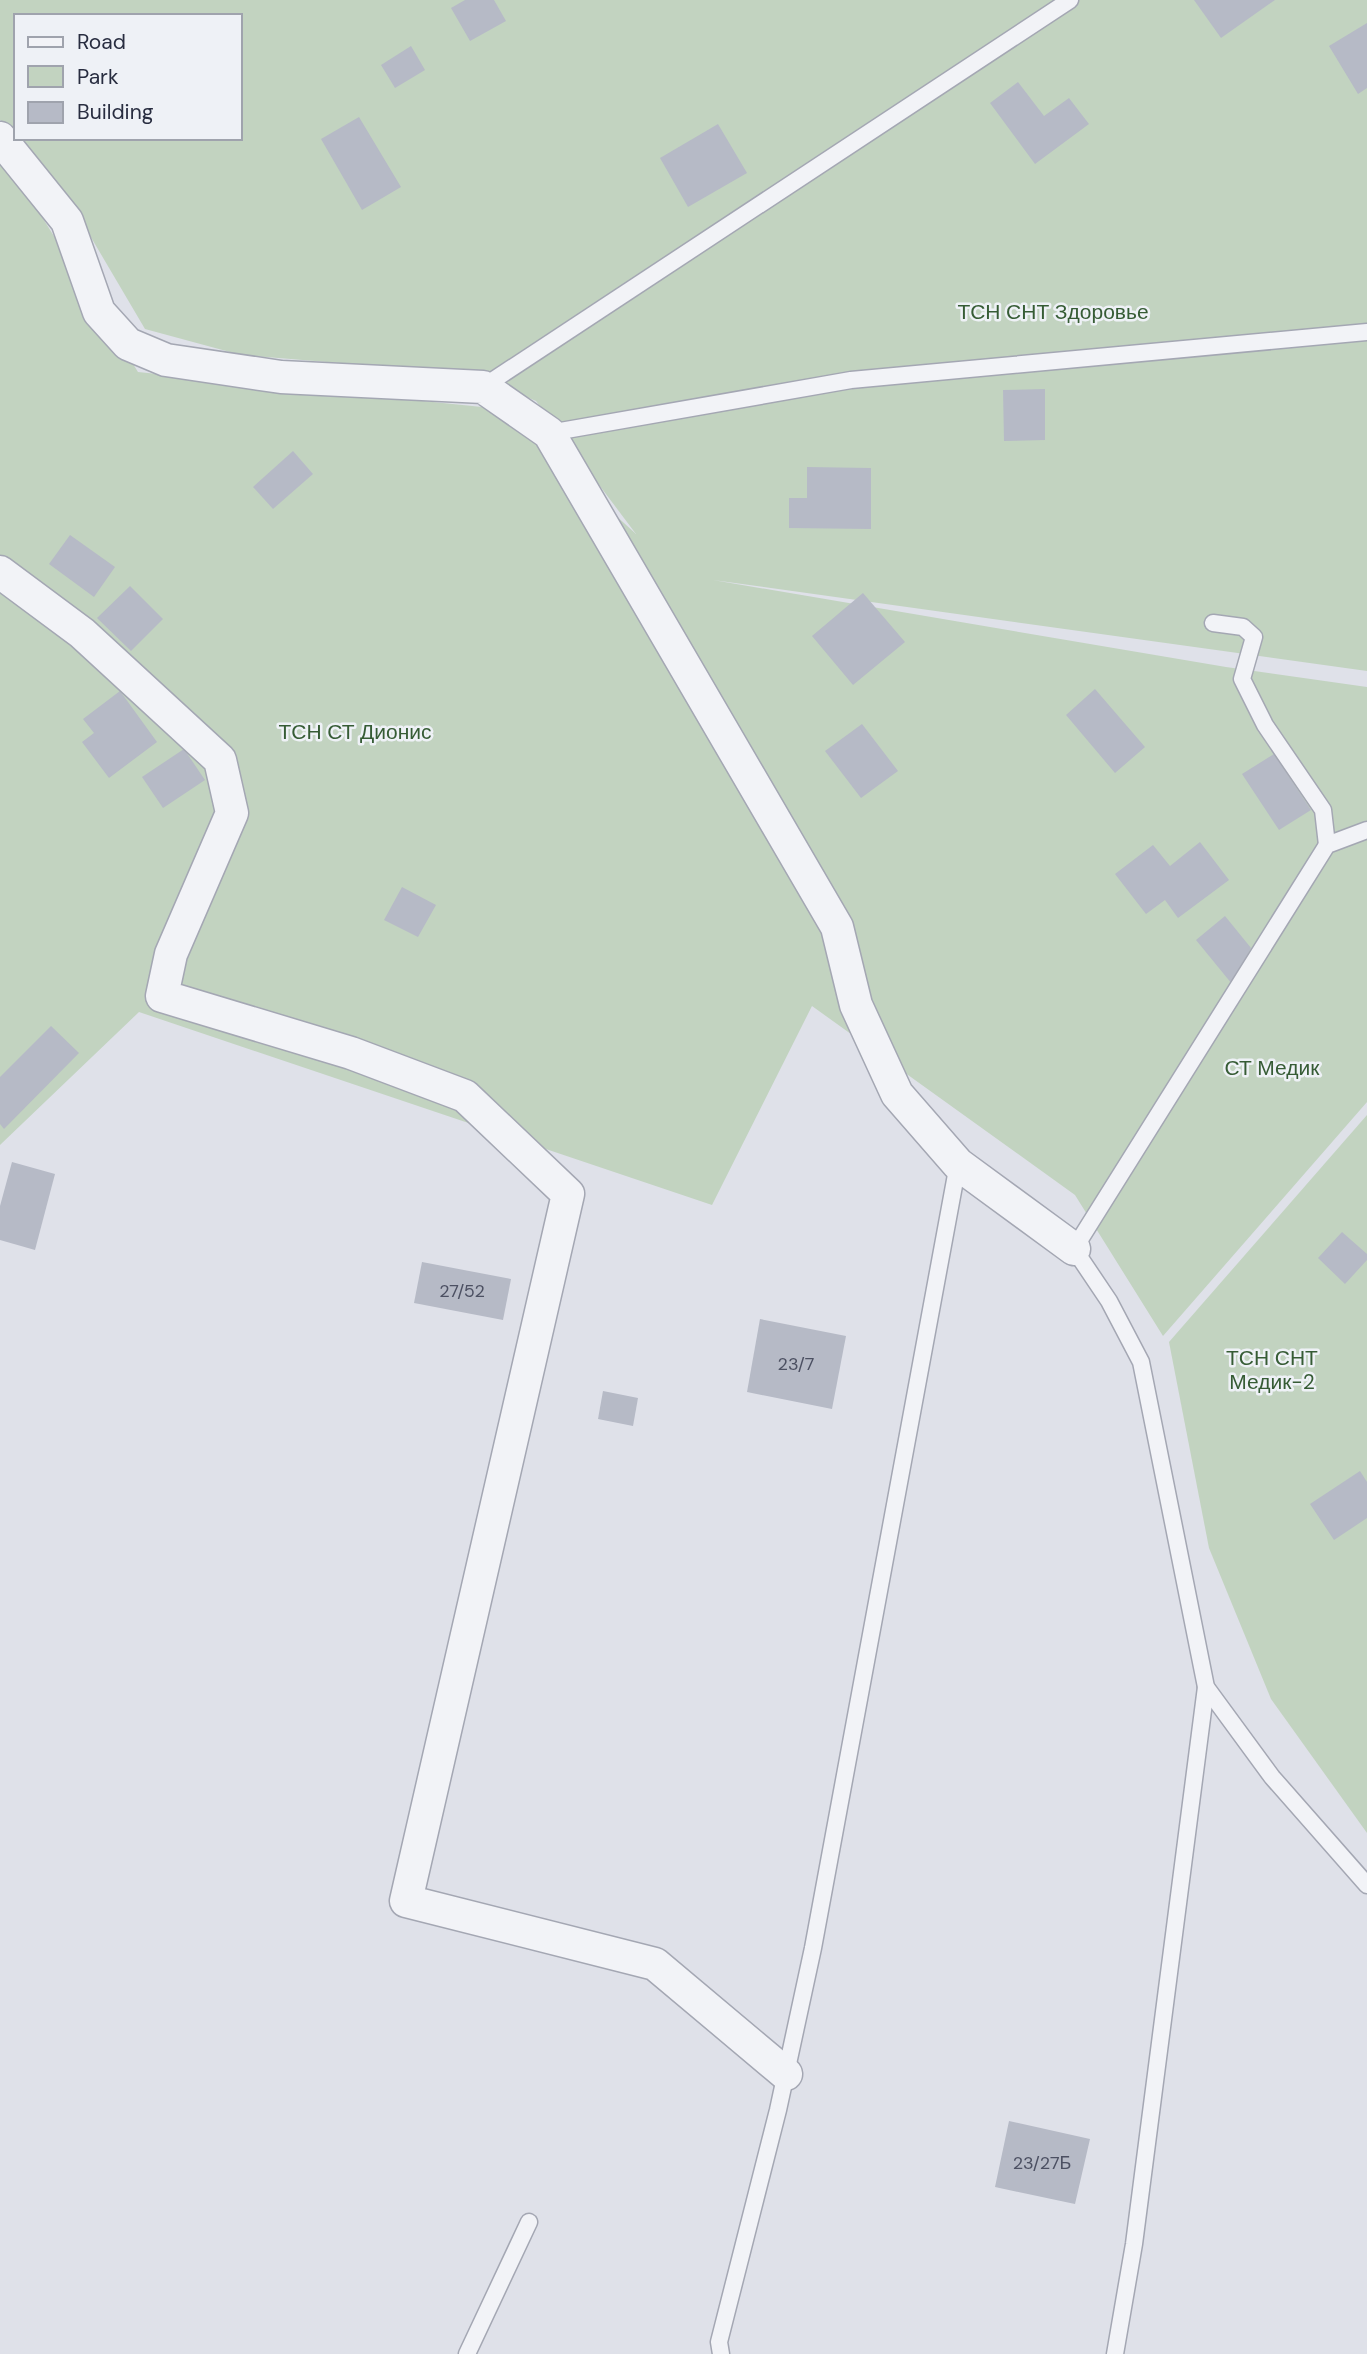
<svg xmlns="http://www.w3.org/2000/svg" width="1367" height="2354" viewBox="0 0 1367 2354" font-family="'DM Sans',sans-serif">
<rect width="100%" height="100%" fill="#dfe1e9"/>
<g fill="#c2d3c0">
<path d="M0 0H1367V671L713 580 1226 667 1367 687V1102L1163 1336 1075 1195 812 1006 712 1205 139 1012 0 1145V149L138 372 482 407 540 446 636 534 536 401 473 374 241 355 145 329 82 222 21 138H240V16H16V131L0 120Z"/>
<path d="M1367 1115V1833L1271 1699 1209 1548 1169 1342Z"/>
</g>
<g fill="#b6bac6">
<path d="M465 0H494L506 21 470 41 451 8Z"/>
<path d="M1194 0H1275L1221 38Z"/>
<path d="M1367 23V88L1358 94 1329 46Z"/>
<path d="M411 46 425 70 395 88 381 65Z"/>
<path d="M1018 82 1044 116 1069 98 1089 124 1035 164 990 103Z"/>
<path d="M359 117 401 187 362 210 321 139Z"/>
<path d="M718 124 747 173 688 207 660 158Z"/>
<path d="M1045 389V440L1004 441 1003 390Z"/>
<path d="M293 451 313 474 273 509 253 487Z"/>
<path d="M807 467 871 468V529L789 528V498H807Z"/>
<path d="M70 535 115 567 94 597 49 564Z"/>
<path d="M130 586 163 619 131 651 97 618Z"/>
<path d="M863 593 905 642 853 685 812 636Z"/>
<path d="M1095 689 1145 747 1115 773 1066 715Z"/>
<path d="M120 691 157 742 109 778 82 742 94 733 83 719Z"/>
<path d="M862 724 898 771 861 798 825 751Z"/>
<path d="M184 749 205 780 163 808 142 777Z"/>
<path d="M1274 754 1311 810 1279 830 1242 774Z"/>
<path d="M1200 842 1229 880 1178 918 1165 900 1146 914 1115 874 1153 845 1170 866Z"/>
<path d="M402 887 436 905 418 937 384 920Z"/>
<path d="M1225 916 1251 948 1232 984 1196 940Z"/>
<path d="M51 1026 79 1053 4 1129 0 1124V1077Z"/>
<path d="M12 1162 55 1174 35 1250 0 1240V1206Z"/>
<path d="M1342 1232 1367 1254V1260L1345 1284 1318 1258Z"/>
<path d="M422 1262 511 1279 503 1320 414 1303Z"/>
<path d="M760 1319 846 1336 832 1409 747 1392Z"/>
<path d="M603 1391 638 1398 633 1426 598 1419Z"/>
<path d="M1360 1471 1367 1482V1518L1334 1540 1310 1504Z"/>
<path d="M1009 2121 1090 2139 1075 2204 995 2187Z"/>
</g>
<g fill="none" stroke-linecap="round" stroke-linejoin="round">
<defs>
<g id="lane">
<path d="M483 387 1070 0"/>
<path d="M549 433 851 380 1367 332"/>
<path d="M1213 623 1243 627 1254 637 1242 679 1265 725 1323 810 1327 845"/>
<path d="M1367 830 1327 845 1074 1249 1109 1301 1141 1362 1206 1687 1272 1777 1367 1885"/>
<path d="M467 2354 529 2222"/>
<path d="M721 2354 719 2342 778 2110 813 1948 958 1164"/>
<path d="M1115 2354 1134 2244 1206 1687"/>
</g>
<g id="street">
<path d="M0 138 67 221 99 312 128 344 166 360 281 377 483 387 549 433 837 927 856 1005 897 1094 958 1164 1074 1249"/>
<path d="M0 572 82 633 220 760 232 813 171 954 162 996 351 1053 465 1096 568 1194 406 1901 655 1964 786 2074"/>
</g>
</defs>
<use href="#lane" stroke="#a4a7b3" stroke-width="19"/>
<use href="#street" stroke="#a4a7b3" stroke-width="35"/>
<use href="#lane" stroke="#f2f3f7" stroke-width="16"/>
<use href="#street" stroke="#f2f3f7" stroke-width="32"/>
</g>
<g text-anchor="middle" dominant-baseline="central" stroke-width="5" stroke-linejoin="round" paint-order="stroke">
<g font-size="18" fill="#4c5062">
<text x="462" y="1291">27/52</text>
<text x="796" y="1364">23/7</text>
<text x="1042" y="2163">23/27Б</text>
</g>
<g font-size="21" fill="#365c35" stroke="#eef1f6">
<text x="1053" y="312">ТСН СНТ Здоровье</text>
<text x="355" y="732">ТСН СТ Дионис</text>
<text x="1272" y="1068">СТ Медик</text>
<text x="1272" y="1358">ТСН СНТ<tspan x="1272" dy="24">Медик-2</tspan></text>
</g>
</g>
<rect x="14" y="14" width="228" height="126" fill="#eef1f6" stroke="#9fa3ad" stroke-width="2"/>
<rect x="28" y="37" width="35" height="10" fill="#f2f3f7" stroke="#9fa3ad" stroke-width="2"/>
<text x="77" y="49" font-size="21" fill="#282d40">Road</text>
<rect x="28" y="66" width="35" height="21" fill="#c2d3c0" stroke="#9fa3ad" stroke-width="2"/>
<text x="77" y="84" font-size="21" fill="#282d40">Park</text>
<rect x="28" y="102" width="35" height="21" fill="#b6bac6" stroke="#9fa3ad" stroke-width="2"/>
<text x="77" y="119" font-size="21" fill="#282d40">Building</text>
</svg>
